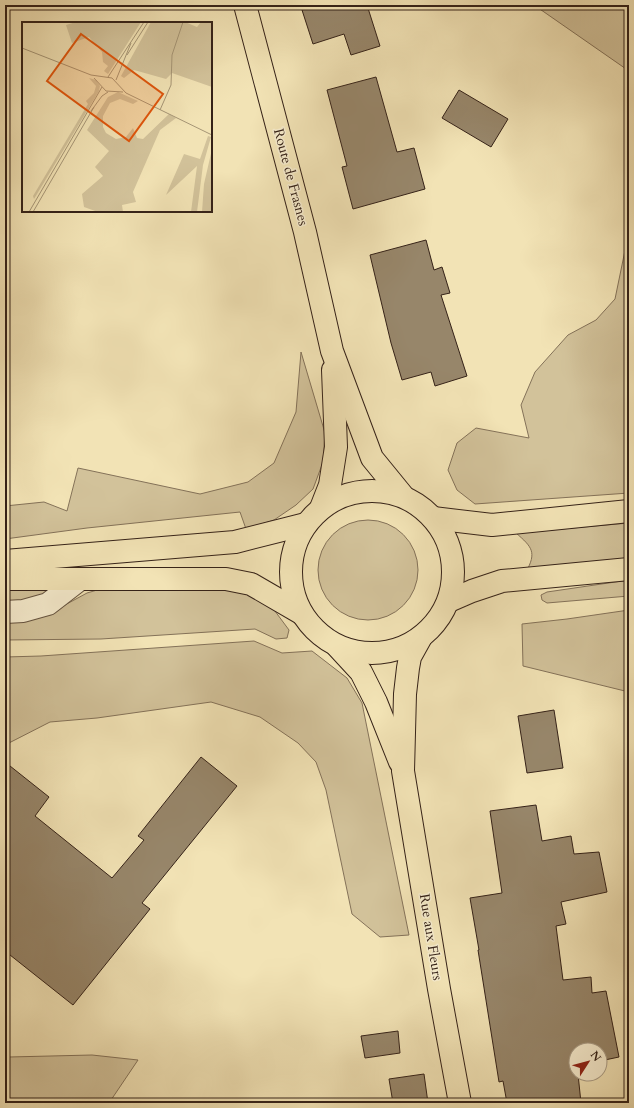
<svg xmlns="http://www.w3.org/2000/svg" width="634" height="1108" viewBox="0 0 634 1108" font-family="Cardo,serif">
<rect width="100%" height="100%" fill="#f2e3b5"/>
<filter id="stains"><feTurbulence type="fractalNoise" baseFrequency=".005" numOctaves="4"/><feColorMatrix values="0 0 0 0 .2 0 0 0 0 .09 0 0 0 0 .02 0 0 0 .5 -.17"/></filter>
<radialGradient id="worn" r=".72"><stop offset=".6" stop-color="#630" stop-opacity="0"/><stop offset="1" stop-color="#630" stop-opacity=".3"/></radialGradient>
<g fill="#d2c29a" stroke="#847259">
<path d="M534 5H629V71Z"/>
<path d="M629 231V493L475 504 457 490 448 470 457 443 476 428 529 438 521 405 535 372 568 335 596 320 615 299Z"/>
<path d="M301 352 325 433 323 462 313 489 296 505 274 520 246 529 240 512 87 528 5 539V506L44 502 67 511 78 468 200 494 248 482 274 463 296 412Z"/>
<circle cx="368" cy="570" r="50"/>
<path d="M629 523V559L526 572C537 552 532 547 516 533Z"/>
<path d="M629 580V596L547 603 542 600 541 595 547 592Z"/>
<path d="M233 587 269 603 289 630 287 638 276 639 255 629 101 639 5 640V620L63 606 87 593 104 588Z"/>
<path d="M5 590H48L36 602 5 608Z"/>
<path d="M629 610V692L523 666 522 624 567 619Z"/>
<path d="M254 641 282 653 312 651 347 678 362 703 409 935 380 937 352 914 326 790 316 762 298 743 260 717 211 702 97 718 50 722 5 745V657L41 656Z"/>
<path d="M5 1055 9 1057 92 1055 138 1060 109 1103H5Z"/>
</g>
<g fill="#97866a" stroke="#352218">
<path d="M320 5H367L380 46 351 55 344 34 313 44 302 10Z"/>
<path d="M376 77 397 152 414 148 425 189 353 209 342 167 347 166 327 90Z"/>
<path d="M459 90 508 119 491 147 442 118Z"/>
<path d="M426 240 434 270 442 267 450 293 441 295 467 376 435 386 431 372 402 380 391 343 370 255Z"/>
<path d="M554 710 563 768 527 773 518 716Z"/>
<path d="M201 757 237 786 142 903 150 909 73 1005 5 951V762L49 797 35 816 112 878 144 840 138 836Z"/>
<path d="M536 805 542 841 571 836 574 854 599 852 607 892 561 902 566 924 556 926 563 980 591 977 592 993 606 991 619 1057 600 1061V1050H576V1074H578L581 1103H507L503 1081 499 1082 478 950H479L470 898 502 893 490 811Z"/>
<path d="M398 1031 400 1053 365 1058 361 1036Z"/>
<path d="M424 1074 428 1103H393L389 1079Z"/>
</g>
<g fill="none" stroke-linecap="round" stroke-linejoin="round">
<defs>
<path id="minor" d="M5 612 23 611 48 604 79 580"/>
<g id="major">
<path d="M245 5 305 232 332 351 372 458 403 496"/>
<circle cx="372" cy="572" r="81"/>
<path d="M321 508 330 485 336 447 333 370"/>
<path d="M433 518 492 525 629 511"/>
<path d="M5 561 235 542 306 524"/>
<path d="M5 579H226L251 584 301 613"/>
<path d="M449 601 472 591 502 581 629 569"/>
<path d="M420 639 410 657 408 668 405 694 403 771 439 989 460 1103"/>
<path d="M337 646 361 672 376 702 400 762"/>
</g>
</defs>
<use href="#minor" stroke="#64523f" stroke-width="24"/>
<use href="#major" stroke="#352218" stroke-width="24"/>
<use href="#minor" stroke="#f7edcf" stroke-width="22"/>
<use href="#major" stroke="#f2e3b5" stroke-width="22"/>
</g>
<g text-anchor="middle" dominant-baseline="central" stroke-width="3" stroke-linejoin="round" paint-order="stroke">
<g font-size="14" fill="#352218" stroke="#f7edcf">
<text transform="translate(291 177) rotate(75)">Route de Frasnes</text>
<text transform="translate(431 937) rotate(81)">Rue aux Fleurs</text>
</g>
</g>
<g transform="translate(22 22)">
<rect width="190" height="190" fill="#f2e3b5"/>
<path d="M54 0H119L86 52 82 49 86 44 81 40 80 30 67 15 50 21 44 3ZM129 0H163L175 5 179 0H190V65L150 51 144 57 112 48 102 56 99 54ZM67 56 74 58 78 64 77 69 12 177 11 174 66 82 64 79 72 71 74 64ZM96 70 116 79 111 82 98 77 88 81 81 94V105L84 111 94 117 104 115 111 106 115 116 121 117 147 92 154 96 138 108 111 170 114 180 100 183 101 190H76L62 185 60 172 81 154 73 145 87 129 65 108 86 75ZM186 114 189 115 181 143 175 190H169L175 144 144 173 162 132 178 137ZM190 127V190H180L182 162Z" fill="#d2c29a"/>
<path fill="none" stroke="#a69676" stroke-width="1" d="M0 26 69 53 90 56 104 71 190 113M105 33 126 0M86 55 122 0M72 56 84 69 101 70M94 58 109 21M138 88 149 63 150 33 161 0M69 89 80 74 86 70M7 190 80 65M11 190 72 85"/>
<path fill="#df560d" fill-opacity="0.15" stroke="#df560d" stroke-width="2" d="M59 12 141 72 107 119 25 59Z"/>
<rect width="190" height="190" fill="none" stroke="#352218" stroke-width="2"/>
</g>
<rect width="634" height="1108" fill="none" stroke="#f2e3b5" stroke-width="20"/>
<rect x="6" y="6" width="622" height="1096" fill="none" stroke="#352218" stroke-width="2"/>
<rect x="10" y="10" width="614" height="1088" fill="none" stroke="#352218"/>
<g transform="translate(588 1062) rotate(54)"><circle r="19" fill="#f7edcf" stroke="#a99c86"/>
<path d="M0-3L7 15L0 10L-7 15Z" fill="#8f2418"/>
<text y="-6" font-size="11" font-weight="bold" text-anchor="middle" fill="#352218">N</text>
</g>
<rect width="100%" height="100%" filter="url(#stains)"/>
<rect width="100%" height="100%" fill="url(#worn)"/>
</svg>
